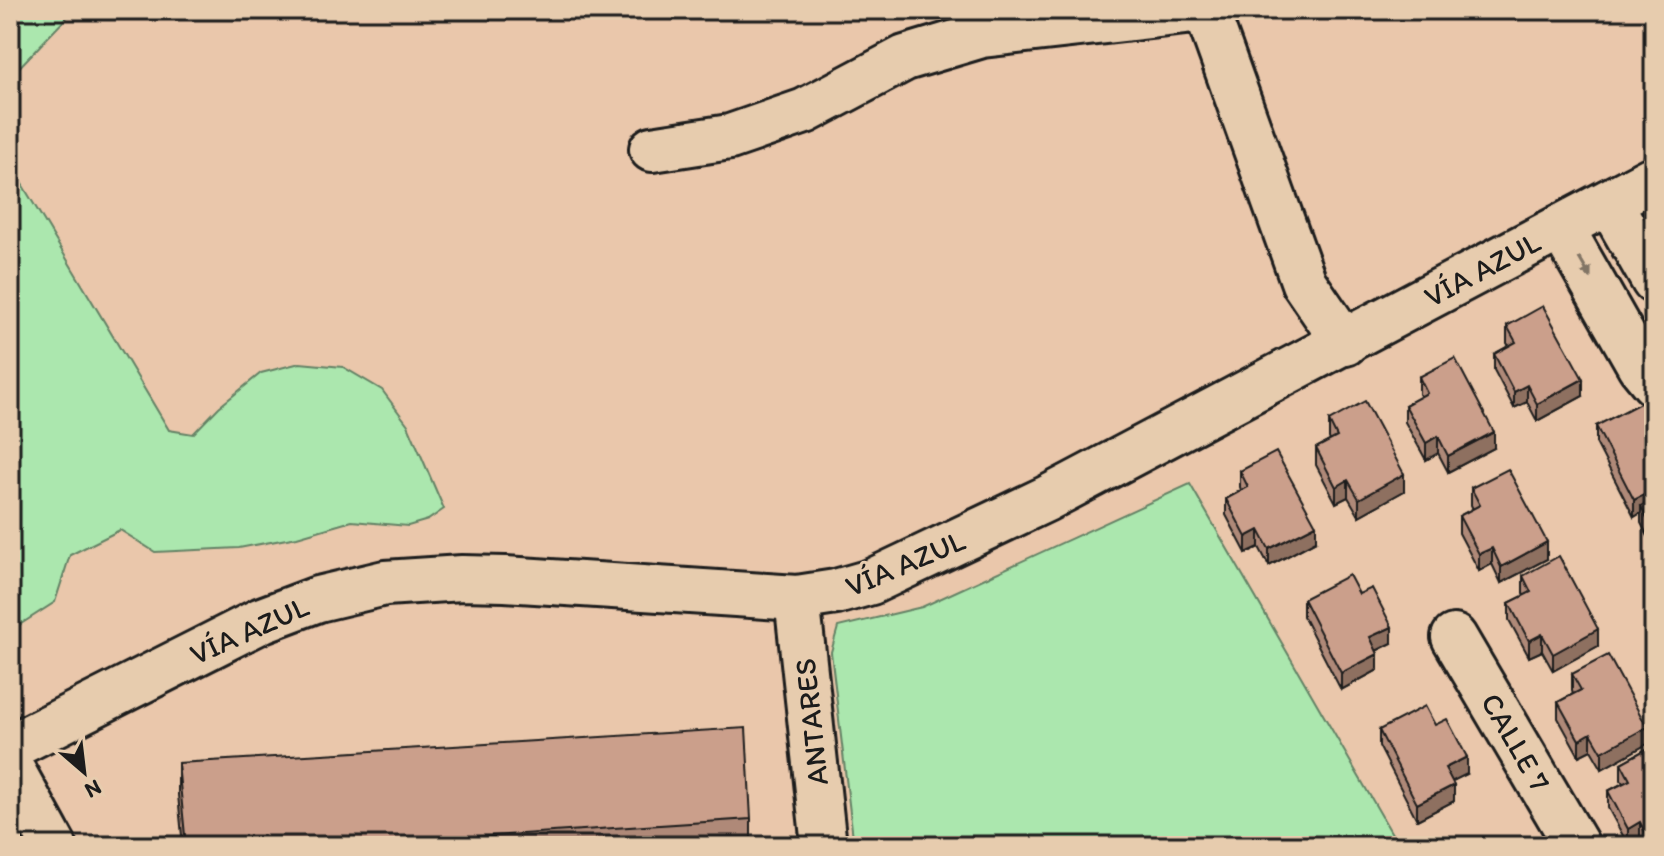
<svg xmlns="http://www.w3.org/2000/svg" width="1664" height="856" viewBox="0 0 1664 856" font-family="Itim,sans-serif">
<rect width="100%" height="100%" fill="#eac7ab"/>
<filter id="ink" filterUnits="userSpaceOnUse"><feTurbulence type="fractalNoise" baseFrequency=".0125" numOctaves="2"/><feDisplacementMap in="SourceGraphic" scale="16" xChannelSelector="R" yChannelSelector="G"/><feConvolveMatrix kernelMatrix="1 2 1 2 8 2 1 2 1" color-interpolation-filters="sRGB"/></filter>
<g filter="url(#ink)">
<g fill="#abe7ae" stroke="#648265" stroke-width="2">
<path d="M10 10H74L10 77Z"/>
<path d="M10 164 169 430 193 434 219 407 261 373 300 363 343 367 382 390 408 425 444 509 428 520 408 526 352 521 297 537 239 548 155 552 120 530 70 555 55 602 10 631Z"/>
<path d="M1190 484 1399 846H854L831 652 838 627 922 607Z"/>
</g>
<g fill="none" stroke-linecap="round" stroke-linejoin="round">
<defs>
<g id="minor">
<path d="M1206 10 1304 283 1345 343"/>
<path d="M652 149 730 137 805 111 905 58 982 35 1203 10"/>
<path d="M1609 202 1654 281"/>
<path d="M1561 227 1640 366 1654 383"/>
<path d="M797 598 824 846"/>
<path d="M1454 637 1577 846"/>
<path d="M10 747 262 620 318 599 385 583 462 578 505 579 797 598 836 592 871 582 1046 499 1654 178"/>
<path d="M10 766 54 846"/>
</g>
</defs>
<use href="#minor" stroke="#1c1c1c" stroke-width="50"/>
<use href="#minor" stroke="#e7ccae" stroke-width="44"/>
</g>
<g fill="#af8978" stroke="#1c1c1c" stroke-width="2">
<path d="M1507 326 1583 396 1537 421 1527 402 1514 408 1494 370V354L1509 346 1507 343Z"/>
<path d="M1419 377 1494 448 1448 472 1438 453 1426 460 1405 422V405L1421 397 1419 394Z"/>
<path d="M1329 421 1404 491 1359 516 1348 497 1336 503 1316 465V448L1330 441 1329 438Z"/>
<path d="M1654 421V548L1641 523V513L1634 517 1596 443V426Z"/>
<path d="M1240 471 1316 541 1269 566 1259 547 1246 553 1226 515V499L1241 490 1240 487Z"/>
<path d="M1471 488 1547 559 1501 583 1492 564 1479 571 1459 533V516L1473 509 1471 505Z"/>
<path d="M1523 576 1598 646 1553 671 1542 651 1529 657 1509 620V603L1524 596 1523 593Z"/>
<path d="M1359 594 1392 643 1376 651 1378 670 1341 690 1303 616V599Z"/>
<path d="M1572 674 1647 744 1602 769 1591 750 1579 756 1558 718V702L1573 694 1572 691Z"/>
<path d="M1379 730 1467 774 1452 781 1454 801 1417 820 1379 746Z"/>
<path d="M1654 745V846H1644L1640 839 1628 845 1608 808V791L1623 783 1621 780V763Z"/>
<path d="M178 763 751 819V846H183L178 795Z"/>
</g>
<g fill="#8e6f61" stroke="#1c1c1c" stroke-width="2">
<path d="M1583 379V396L1537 421V404Z"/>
<path d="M1527 385V402L1514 408V392Z"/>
<path d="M1494 432V448L1448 472V456Z"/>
<path d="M1438 436V453L1426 460V443Z"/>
<path d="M1404 474V491L1359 516V499Z"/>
<path d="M1348 480V497L1336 503V487Z"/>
<path d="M1654 490V507L1641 506V513L1634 517V500Z"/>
<path d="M1316 525V541L1269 566V549Z"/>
<path d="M1259 530V547L1246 553V537Z"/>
<path d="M1547 542V559L1501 583V567Z"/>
<path d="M1492 548V564L1479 571V554Z"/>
<path d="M1392 627V643L1370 654V637Z"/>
<path d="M1598 629V646L1553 671V654Z"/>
<path d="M1542 634V651L1529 657V641Z"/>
<path d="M1378 654V670L1341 690V673Z"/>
<path d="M1647 727V744L1602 769V752Z"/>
<path d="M1591 733V750L1579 756V740Z"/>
<path d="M1467 757V774L1445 785V768Z"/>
<path d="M1454 785V801L1417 820V804Z"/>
<path d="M1640 822V839L1628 845V829Z"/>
</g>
<g fill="#cb9f8b" stroke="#1c1c1c" stroke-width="2">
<path d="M1543 306 1583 379 1537 404 1527 385 1514 392 1494 354 1516 342 1507 326Z"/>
<path d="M1455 358 1494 432 1448 456 1438 436 1426 443 1405 405 1427 393 1419 377Z"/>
<path d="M1365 401 1404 474 1359 499 1348 480 1336 487 1316 448 1337 437 1329 421Z"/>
<path d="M1642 402 1653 422 1654 421V490L1634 500 1596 426Z"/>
<path d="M1276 452 1316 525 1269 549 1259 530 1246 537 1226 499 1248 487 1240 471Z"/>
<path d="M1508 469 1547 542 1501 567 1492 548 1479 554 1459 516 1480 505 1471 488Z"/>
<path d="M1654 499V532L1641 506Z"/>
<path d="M1559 556 1598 629 1553 654 1542 634 1529 641 1509 603 1531 592 1523 576Z"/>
<path d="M1349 575 1359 594 1372 588 1392 627 1370 637 1378 654 1341 673 1303 599Z"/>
<path d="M1608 655 1647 727 1602 752 1591 733 1579 740 1558 702 1581 690 1572 674Z"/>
<path d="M1425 706 1435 725 1447 719 1467 757 1445 768 1454 785 1417 804 1379 730Z"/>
<path d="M746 728 751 819 339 846H186L178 763Z"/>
<path d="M1654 745V840L1650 842 1640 822 1628 829 1608 791 1630 780 1621 763Z"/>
<path d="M1509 841 1511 846H1500Z"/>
</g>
<defs><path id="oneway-solid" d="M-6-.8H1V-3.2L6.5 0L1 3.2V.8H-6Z" transform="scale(2)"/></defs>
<use fill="#827465" href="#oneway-solid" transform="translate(1585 268) rotate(60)"/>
</g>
<g text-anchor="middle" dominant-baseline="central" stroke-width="6" stroke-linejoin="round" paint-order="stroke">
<g font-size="30" fill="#1c1c1c" stroke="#e7ccae">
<text transform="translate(1482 269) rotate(-28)">VÍA AZUL</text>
<text transform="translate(905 563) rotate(-23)">VÍA AZUL</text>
<text transform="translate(249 630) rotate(-24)">VÍA AZUL</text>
<text transform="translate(811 722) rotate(-96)">ANTARES</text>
<text transform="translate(1516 742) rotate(60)">CALLE 7</text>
</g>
</g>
<rect width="1664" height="856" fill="none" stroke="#e7ccae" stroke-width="40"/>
<rect x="20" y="20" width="1624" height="816" fill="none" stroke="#1c1c1c" stroke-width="3" filter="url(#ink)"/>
<g transform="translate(84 772) rotate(152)" stroke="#e7ccae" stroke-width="6" paint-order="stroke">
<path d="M0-6L14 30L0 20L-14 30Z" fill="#1c1c1c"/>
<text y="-12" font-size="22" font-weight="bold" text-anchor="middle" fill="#1c1c1c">N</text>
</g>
</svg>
